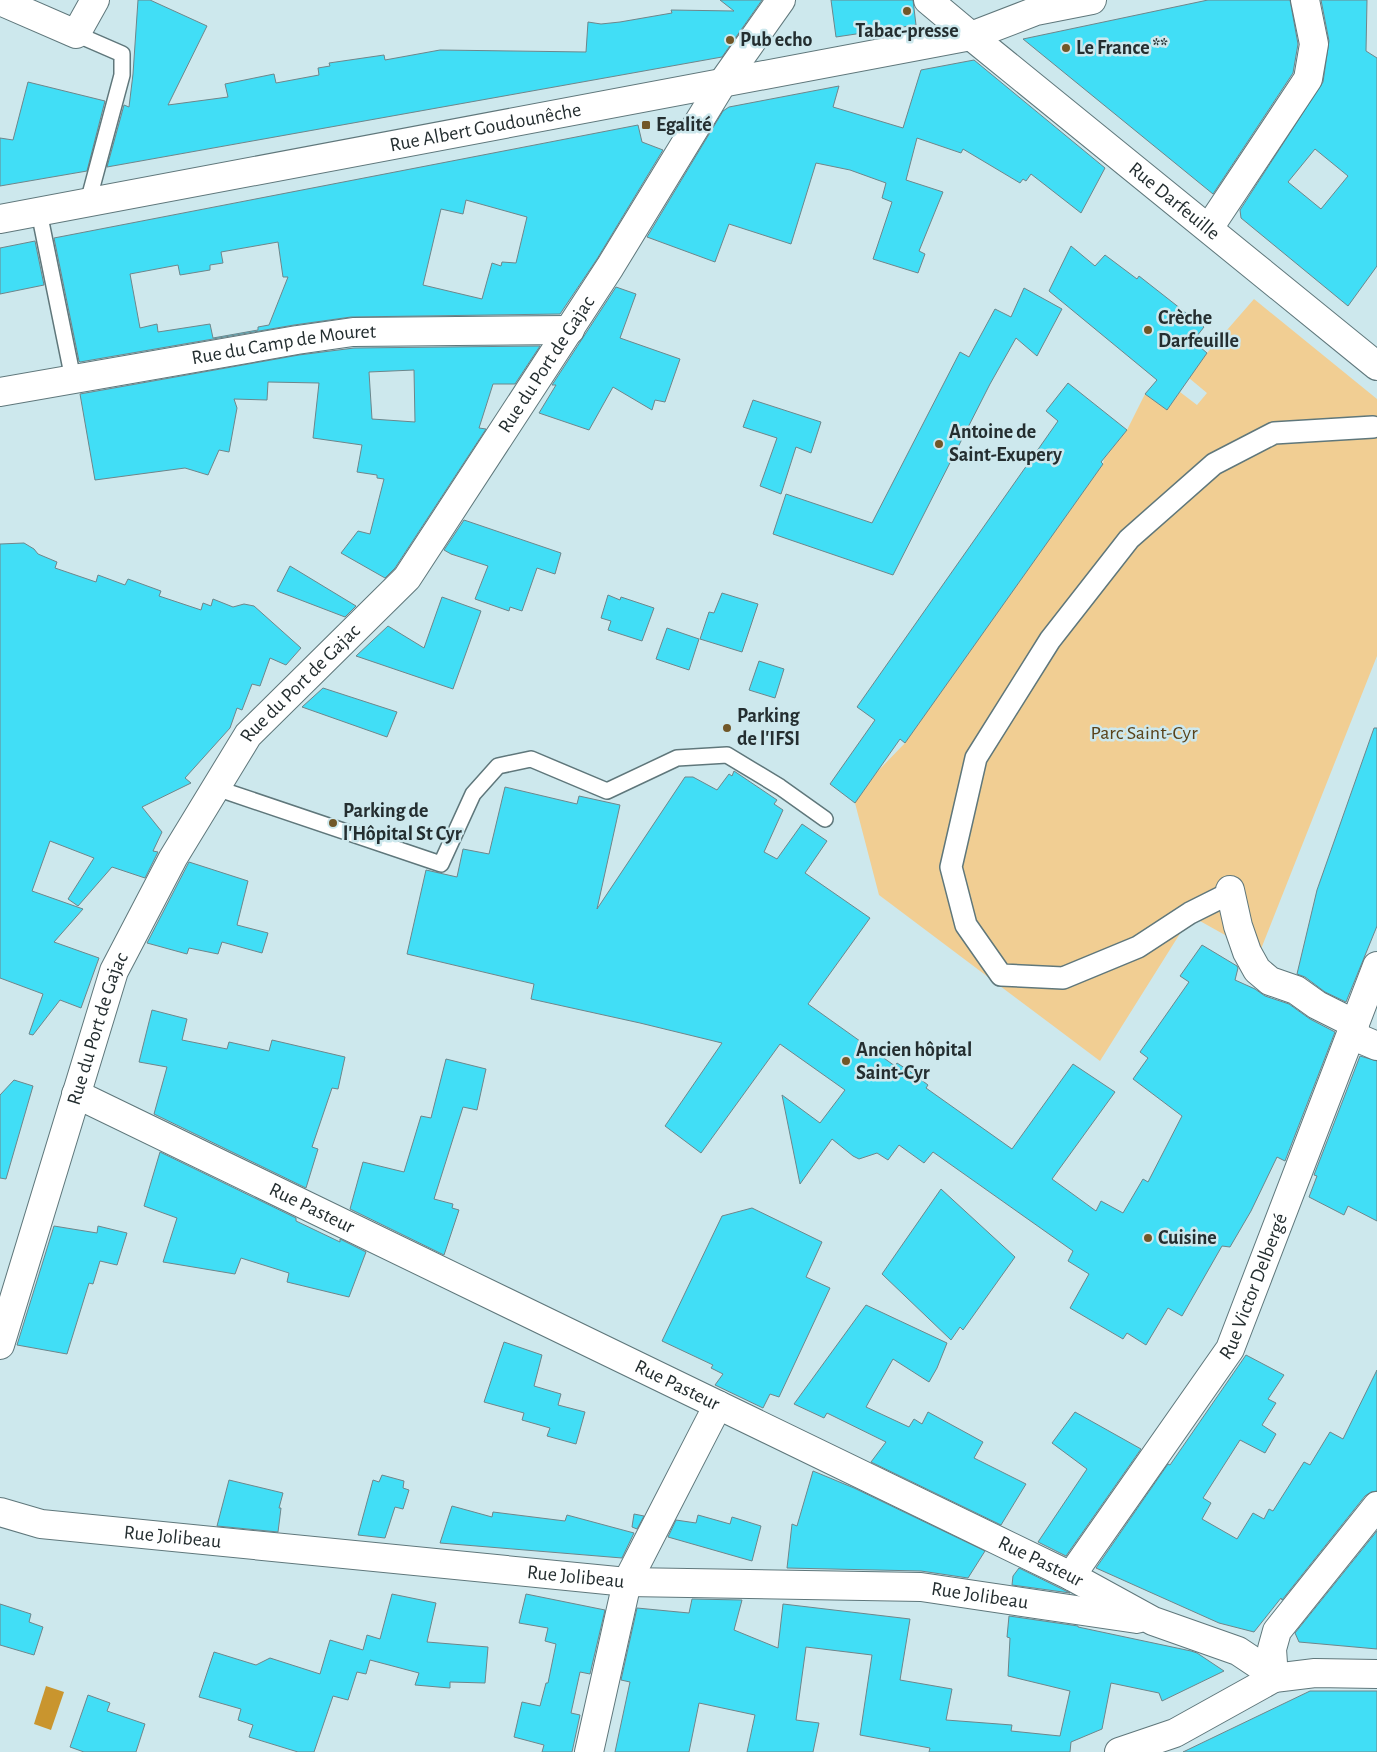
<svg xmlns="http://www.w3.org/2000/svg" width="1377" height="1752" viewBox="0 0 1377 1752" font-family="'Alegreya Sans',sans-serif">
<rect width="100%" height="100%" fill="#cde8ed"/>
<path fill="#f1ce93" d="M1254 299 1377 399V656L1259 954 1191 916 1100 1061 879 895 855 803 877 772 905 743 1103 464 1104 459 1127 430 1145 394 1167 410 1180 392 1197 405 1207 393 1189 378 1207 353Z"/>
<path fill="#c9952e" d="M46 1686 64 1692 51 1730 34 1724Z"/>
<g fill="#41def6" stroke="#6e868b" fill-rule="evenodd">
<path d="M138 0H150L207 26 168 105 228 97 225 84 274 74 276 83 319 75 318 68 330 66 329 63 384 55 385 60 440 50 586 52 588 22 601 24 620 22 672 13 671 10 734 11 720 0H762L722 57 107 167 124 105 129 107 133 74Z"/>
<path d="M831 0H913L916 25 836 37Z"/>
<path d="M1208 0H1290L1298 44 1293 73 1213 194 1023 39Z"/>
<path d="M1321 0H1367L1366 51 1377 58V266L1348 306 1241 218 1240 210 1323 82 1329 41ZM1315 149 1348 176 1321 209 1288 182Z"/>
<path d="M974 60 1105 168 1081 213 1031 174 1026 181 1023 179 1020 183 963 149 961 153 917 138 906 180 943 192 919 251 925 254 918 273 873 259 892 202 882 198 886 183 850 170 816 163 791 244 729 224 715 262 647 237 723 111 729 107 839 86 833 107 903 128 921 70Z"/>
<path d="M28 82 105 101 87 171 0 186V138L13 140Z"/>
<path d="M638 125 642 142 663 150 597 259 560 314 351 317 294 325 80 362 79 361 54 238ZM466 200 527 217 516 263 502 262 501 266 492 263 482 299 423 285 441 209 463 214ZM278 242 283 277H288L269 325 258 327V330L213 338 210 324 158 332 157 324 140 328 130 274 178 265 180 275 210 270V265L223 263 221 252Z"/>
<path d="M35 241 44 285 0 294V248Z"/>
<path d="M1071 246 1095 266 1105 255 1137 279 1139 276 1204 327 1193 341 1207 353 1167 410 1145 394 1157 380 1049 291Z"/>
<path d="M616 287 636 294 620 338 680 359 665 402 655 400 652 410 613 387 589 430 539 413 556 385H552Z"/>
<path d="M1024 288 1062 309 1037 356 1016 338 990 384 893 575 773 534 786 494 872 523 960 352 969 357 995 309 1011 317Z"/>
<path d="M540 346 515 384H493L479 428 486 429 395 568 385 578 341 553 358 531 370 534 384 479 377 478V475L357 472 362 445 313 438 319 383 268 382 267 400 234 399 237 408 229 452 219 450 208 475 185 468 95 480 80 394 299 355 354 348ZM414 370 415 422 372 419 369 372Z"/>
<path d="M1068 383 1127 430 1101 462 1103 464 905 743 900 739 855 803 830 784 875 720 857 707 1058 421 1046 411Z"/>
<path d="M753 400 821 422 811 453 796 447 781 494 760 486 777 438 743 427Z"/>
<path d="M464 520 561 553 555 574 537 568 522 611 510 607 509 611 475 599 488 566 451 554 444 550Z"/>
<path d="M24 543 34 549 38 554 57 562 55 568 96 582 98 575 125 585 128 579 161 591 159 596 201 610 203 603 211 606 213 599 233 607 244 604 254 606 301 648 286 665 270 658 260 686 252 684 242 710 237 708 230 728 185 778 191 783 142 807 162 832 153 851 158 852 145 878 112 867 78 906 68 899 94 858 50 841 32 891 83 909 54 942 99 958 81 1008 60 1000 33 1035 29 1034 43 994 0 978V544Z"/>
<path d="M290 566 356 606 345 617 277 591Z"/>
<path d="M722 593 758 604 742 652 700 639 709 612 714 613Z"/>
<path d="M608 595 620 600 621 597 654 608 642 641 608 630 611 621 601 618Z"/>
<path d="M442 597 481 611 453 689 356 656 388 626 424 648Z"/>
<path d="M667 628 699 639 689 670 656 659Z"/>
<path d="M759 661 784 669 775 698 749 690Z"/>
<path d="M323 688 397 712 387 737 302 707Z"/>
<path d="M1374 728H1377V926L1346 1002 1325 992 1305 977 1297 974 1317 890Z"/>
<path d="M734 771 777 800 774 804 783 810 764 852 777 859 802 824 827 841 805 873 870 918 808 1004 895 1066 897 1063 911 1072 928 1085 926 1088 1012 1149 1073 1064 1115 1092 1052 1179 1096 1211 1101 1201 1123 1213 1143 1179 1148 1182 1182 1116 1133 1079 1148 1058 1140 1052 1189 982 1180 976 1202 945 1237 966 1238 968 1235 980 1255 989 1265 996 1289 1004 1310 1019 1335 1032 1285 1161 1277 1157 1251 1211 1230 1247 1222 1246 1182 1316 1168 1308 1146 1345 1127 1333 1123 1339 1070 1308 1089 1274 1068 1261 1073 1251 933 1152 924 1163 899 1145 888 1160 877 1153 859 1159 853 1156 832 1139 800 1184 782 1095 820 1123 845 1090 780 1044 701 1153 665 1126 722 1043 640 1023 531 999 534 984 407 954 426 870 457 877 463 849 489 854 505 787 577 804 579 796 620 805 597 909 685 777H693L717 790 729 774 732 776Z"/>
<path d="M189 862 248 881 237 925 268 933 262 953 222 942 218 954 189 948 187 954 147 943Z"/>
<path d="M152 1010 187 1019 182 1040 227 1049 229 1042 269 1051 272 1040 345 1057 338 1089 332 1088 312 1147 318 1149 306 1188 154 1114 167 1067 139 1062Z"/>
<path d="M1360 1056 1377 1061V1221L1348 1206 1344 1215 1309 1197 1317 1176 1314 1175Z"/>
<path d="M446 1059 486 1069 477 1110 463 1107 434 1199 453 1204 452 1208 459 1210 444 1255 350 1209 363 1162 404 1172 421 1116 431 1118Z"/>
<path d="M14 1080 33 1086 6 1179 0 1178V1095Z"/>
<path d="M160 1152 296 1218V1221L340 1242V1239L366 1252 349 1297 287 1282 289 1273 241 1258 235 1274 163 1262 177 1218 144 1206Z"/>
<path d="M941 1189 1015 1257 963 1330 960 1327 951 1340 882 1274Z"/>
<path d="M752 1208 822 1242 806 1277 830 1288 779 1397 770 1394 763 1408 715 1385 723 1374 711 1368 713 1365 662 1341 722 1216Z"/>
<path d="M54 1226 97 1233 98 1226 127 1233 117 1265 100 1261 93 1284 89 1283 67 1354 17 1345Z"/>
<path d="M866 1305 947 1343 937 1368 929 1382 893 1359 866 1407 909 1427 914 1419 922 1424 928 1412 983 1442 974 1458 1026 1484 1001 1525 871 1462 886 1442 827 1413 824 1418 794 1404Z"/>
<path d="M504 1342 542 1355 534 1386 561 1394 558 1405 585 1412 576 1444 547 1436 550 1428 522 1420 524 1413 484 1402Z"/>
<path d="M1246 1355 1284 1375 1268 1399 1276 1403 1262 1425 1276 1434 1265 1453 1240 1440 1203 1498 1211 1503 1202 1519 1237 1539 1253 1513 1264 1519 1269 1509 1273 1511 1304 1462 1310 1465 1330 1432 1343 1439 1377 1370V1491L1371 1492 1365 1496 1282 1600 1281 1598 1254 1632 1219 1623 1096 1568 1168 1464 1170 1465Z"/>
<path d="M1075 1412 1141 1449 1066 1556 1038 1542 1087 1469 1052 1443Z"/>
<path d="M813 1471 854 1488 985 1551 968 1578 921 1571 787 1568 792 1524 797 1526Z"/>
<path d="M382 1475 404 1481 403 1488 409 1490 403 1509 395 1507 385 1538 358 1535 373 1480 379 1482Z"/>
<path d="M229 1480 283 1493 279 1508H281L278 1532 217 1526Z"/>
<path d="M452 1506 492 1517 493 1512 565 1521 567 1515 634 1533 622 1558 440 1543Z"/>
<path d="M634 1514 644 1516 637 1529 632 1527Z"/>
<path d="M698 1515 730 1524 732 1517 761 1526 752 1561 668 1537 676 1520 696 1523Z"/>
<path d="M1377 1531V1649L1299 1642 1295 1633Z"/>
<path d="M1019 1568 1064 1590 1070 1593 1012 1585 1013 1576Z"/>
<path d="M392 1594 436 1603 427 1642 488 1647 485 1683 450 1682V1688L415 1685 419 1673 370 1660 366 1674 357 1672 348 1700 333 1696 314 1752H298L249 1737 253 1725 238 1720 241 1709 199 1697 214 1652 256 1665 270 1658 320 1674 330 1640 363 1650 367 1635 380 1639Z"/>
<path d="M526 1594 605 1610 590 1674 580 1672 571 1713 580 1715 572 1752H542L544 1745 514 1737 522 1702 540 1706 546 1683H548L556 1644 545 1641 548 1628 519 1623Z"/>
<path d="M692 1599 742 1600 734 1630 778 1648 783 1604 910 1619 900 1680 952 1689 946 1720 1012 1725 1011 1731 1060 1736 1070 1691 1008 1676 1010 1638 1007 1637 1009 1616 1078 1626V1627L1191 1651 1197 1653 1224 1671 1162 1701 1159 1693 1111 1683 1102 1729 1071 1742 1070 1752H929L930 1748 860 1735 872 1655 806 1647 796 1720 819 1723 813 1752H747L755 1715 699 1703 689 1752H615L630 1682 621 1680 637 1608 689 1613Z"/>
<path d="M0 1604 31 1614 29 1622 43 1627 34 1655 0 1645Z"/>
<path d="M1310 1691H1377V1752H1183Z"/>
<path d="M88 1695 110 1703 107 1711 145 1724 136 1752H84L70 1747Z"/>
</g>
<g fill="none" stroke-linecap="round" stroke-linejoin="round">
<defs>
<g id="service">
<path d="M76 34 122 54V75L88 202"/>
<path d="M39 212 73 379"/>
<path d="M216 788 441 864 473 794 498 766 531 759 607 791 677 758 727 755 780 787 825 819"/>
</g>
<path id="pedestrian" d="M1230 890 1228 894 1190 913 1138 947 1063 978 1001 975 966 925 951 867 976 758 1050 640 1129 539 1214 464 1274 433 1373 427"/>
<g id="minor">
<path d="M928 0 971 36 1036 11 1092 0"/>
<path d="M0 1 76 34 95 0"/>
<path d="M1209 228 1308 79 1314 44 1305 0"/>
<path id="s1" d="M0 392 297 340 353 332 570 330"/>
<path d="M1230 890 1238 926 1247 952 1257 970 1270 981 1296 990 1317 1005 1355 1024"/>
<path d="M1351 1035 1377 1046"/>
<path id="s2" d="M76 1094 1071 1576 1153 1621 1238 1651 1259 1665 1274 1678"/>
<path id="s3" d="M0 1345 114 971 173 858 248 735 407 578 610 267 723 82 781 0"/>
<path id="s4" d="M0 1512 41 1524 627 1582 921 1587 1137 1619"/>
<path id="s5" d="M1071 1576 1230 1349 1377 966"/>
<path d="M1274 1678 1272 1649 1277 1631 1377 1506"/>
<path d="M589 1752 627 1582 718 1405"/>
</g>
<path id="tertiary" d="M1119 1752 1175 1733 1274 1678 1315 1673 1377 1674"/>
<g id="secondary">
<path id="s6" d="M0 219 971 36 1377 366"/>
</g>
</defs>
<use href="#service" stroke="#5f777b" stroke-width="18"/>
<use href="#pedestrian" stroke="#5f777b" stroke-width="24"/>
<use href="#minor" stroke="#5f777b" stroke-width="30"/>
<use href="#tertiary" stroke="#5f777b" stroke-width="30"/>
<use href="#secondary" stroke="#5f777b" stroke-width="30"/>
<use href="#service" stroke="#fff" stroke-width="15"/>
<use href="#pedestrian" stroke="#fff" stroke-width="21"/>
<use href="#minor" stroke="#fff" stroke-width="28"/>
<use href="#tertiary" stroke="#fff" stroke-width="28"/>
<use href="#secondary" stroke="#fff" stroke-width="28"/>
</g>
<g fill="#715728" stroke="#cde8ed" stroke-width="2">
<circle cx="907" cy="11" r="5"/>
<circle cx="730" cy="40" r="5"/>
<circle cx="1066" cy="48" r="5"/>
<rect x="641" y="120" width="10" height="10" rx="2.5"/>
<circle cx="1148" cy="330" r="5"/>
<circle cx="939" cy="444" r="5"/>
<circle cx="727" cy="728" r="5"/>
<circle cx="333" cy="823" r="5"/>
<circle cx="846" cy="1061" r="5"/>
<circle cx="1148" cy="1238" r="5"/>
</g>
<g text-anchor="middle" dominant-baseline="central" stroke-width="5" stroke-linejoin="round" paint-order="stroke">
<g font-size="20" font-weight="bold" fill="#242e30" stroke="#cde8ed" text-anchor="start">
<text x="907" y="31" text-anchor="middle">Tabac-presse</text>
<text x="740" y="40">Pub echo</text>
<text x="1076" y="48">Le France **</text>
<text x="656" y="125">Egalité</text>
<text x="1158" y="318">Crèche<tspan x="1158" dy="23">Darfeuille</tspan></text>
<text x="949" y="432">Antoine de<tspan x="949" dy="23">Saint-Exupery</tspan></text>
<text x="737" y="716">Parking<tspan x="737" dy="23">de l'IFSI</tspan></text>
<text x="343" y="811">Parking de<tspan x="343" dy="23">l'Hôpital St Cyr</tspan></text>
<text x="856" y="1050">Ancien hôpital<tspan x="856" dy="23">Saint-Cyr</tspan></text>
<text x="1158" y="1238">Cuisine</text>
</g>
<g font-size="20" fill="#242e30" stroke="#cde8ed">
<text stroke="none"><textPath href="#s6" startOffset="494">Rue Albert Goudounêche</textPath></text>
<text stroke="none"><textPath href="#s6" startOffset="1250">Rue Darfeuille</textPath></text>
<text stroke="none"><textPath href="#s1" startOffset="288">Rue du Camp de Mouret</textPath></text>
<text stroke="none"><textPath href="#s3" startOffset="1141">Rue du Port de Gajac</textPath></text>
<text stroke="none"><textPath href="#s3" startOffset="736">Rue du Port de Gajac</textPath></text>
<text stroke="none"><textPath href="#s3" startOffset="331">Rue du Port de Gajac</textPath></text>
<text stroke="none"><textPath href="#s2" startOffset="262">Rue Pasteur</textPath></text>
<text stroke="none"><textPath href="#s5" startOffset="344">Rue Victor Delbergé</textPath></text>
<text stroke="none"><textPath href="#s2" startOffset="668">Rue Pasteur</textPath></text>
<text stroke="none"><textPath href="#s4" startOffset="175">Rue Jolibeau</textPath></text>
<text stroke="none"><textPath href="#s2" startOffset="1072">Rue Pasteur</textPath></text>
<text stroke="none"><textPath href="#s4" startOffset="580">Rue Jolibeau</textPath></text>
<text stroke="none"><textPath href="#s4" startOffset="985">Rue Jolibeau</textPath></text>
</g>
<g font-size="20" fill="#58421a" stroke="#cde8ed">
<text x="1144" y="733">Parc Saint-Cyr</text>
</g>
</g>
</svg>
